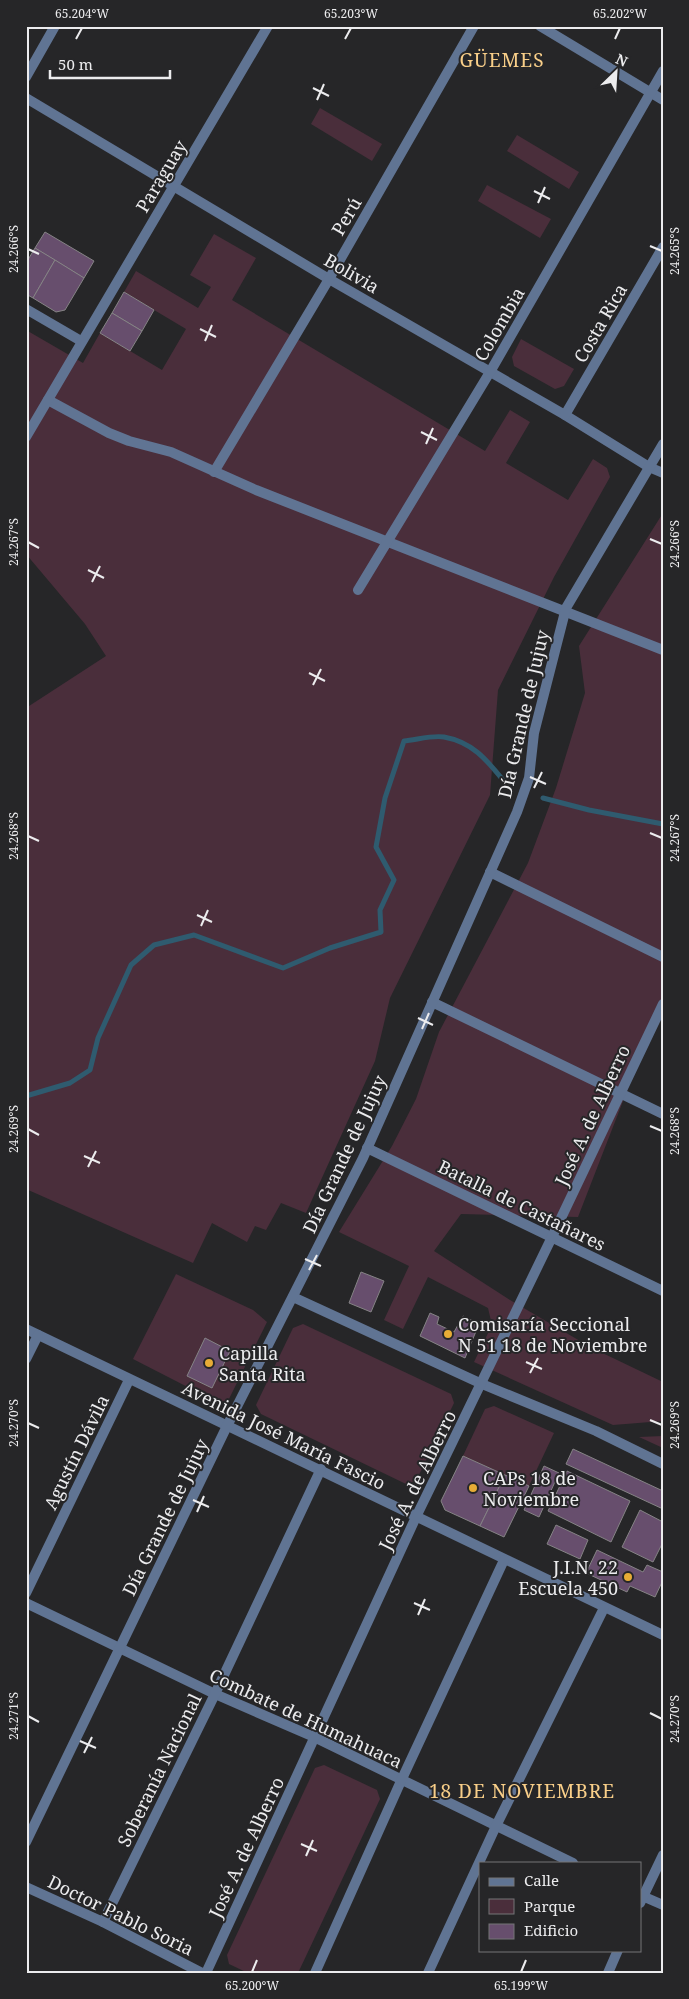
<svg xmlns="http://www.w3.org/2000/svg" width="689" height="1999" viewBox="0 0 689 1999" font-family="'Noto Serif',serif">
<rect width="100%" height="100%" fill="#262628"/>
<g fill="#4a2e3b">
<path d="M320 108 382 144 372 161 311 124Z"/>
<path d="M517 135 579 172 569 189 507 151Z"/>
<path d="M487 185 551 219 540 238 478 201Z"/>
<path d="M214 234 256 258 232 300 485 451 510 410 530 422 506 463 568 500 593 459 607 468 610 477 554 577 498 690 490 795 390 998 375 1061 306 1213 281 1203 266 1230 255 1226 247 1242 212 1223 193 1263 26 1189V708L106 656 85 624 26 554V330L83 363 100 333 162 370 186 329 124 292 136 271 198 308 211 287 190 275Z"/>
<path d="M521 339 574 369 564 386 555 389 514 366 512 357Z"/>
<path d="M663 513V998L578 1217 461 1214 434 1251 510 1300 592 1348 663 1382V1421L613 1425 474 1362 492 1325 488 1308 428 1277 403 1329 384 1320 409 1266 339 1232 392 1146 416 1099 439 1032 528 863 556 788 585 693 579 646Z"/>
<path d="M176 1274 253 1310 267 1322 227 1403 211 1399 133 1359Z"/>
<path d="M303 1324 451 1394 454 1403 416 1481 406 1484 261 1414 256 1405 293 1328Z"/>
<path d="M494 1406 554 1433 529 1486 463 1456 485 1409Z"/>
<path d="M663 1436V1448L639 1437Z"/>
<path d="M324 1765 377 1790 380 1799 298 1973H248L229 1964 227 1955 315 1768Z"/>
</g>
<g fill="none" stroke-linecap="round" stroke-linejoin="round">
<g stroke="#2f5b6f" stroke-width="5">
<path d="M543 798 589 810 663 824"/>
<path d="M26 1096 70 1083 90 1070 98 1038 131 965 154 945 194 935 283 968 330 948 381 932 380 910 394 880 376 847 385 798 404 741C416 740 432 735 444 737 472 742 486 759 503 780"/>
</g>
</g>
<g fill="#674e6d" stroke="#858385">
<path d="M45 232 94 261 84 278 35 248Z"/>
<path d="M35 248 55 260 33 298 26 294V263Z"/>
<path d="M55 260 84 278 65 310 56 312 33 298Z"/>
<path d="M124 292 154 310 142 331 112 313Z"/>
<path d="M112 313 142 331 130 351 100 333Z"/>
<path d="M361 1272 384 1281 371 1312 349 1303Z"/>
<path d="M430 1313 439 1317 437 1324 454 1332 463 1316 479 1324 465 1358 420 1336Z"/>
<path d="M205 1338 230 1351 212 1388 187 1376Z"/>
<path d="M573 1449 663 1491V1509L566 1464Z"/>
<path d="M463 1456 505 1475 480 1526 445 1510 441 1501Z"/>
<path d="M544 1466 559 1473 539 1517 524 1510Z"/>
<path d="M567 1471 630 1501 611 1542 548 1511Z"/>
<path d="M505 1475 529 1486 504 1537 480 1526Z"/>
<path d="M640 1510 663 1522V1542L653 1562 622 1547Z"/>
<path d="M556 1525 588 1540 580 1559 547 1544Z"/>
<path d="M597 1550 643 1572 647 1565 663 1572V1580L655 1597 630 1586 627 1592 586 1573Z"/>
</g>
<g fill="none" stroke-linecap="round" stroke-linejoin="round">
<g stroke="#607493" stroke-width="10">
<path d="M540 26 663 100"/>
<path d="M26 77 55 26"/>
<path d="M26 98 329 279 565 415 649 467 663 473"/>
<path d="M26 309 81 341"/>
<path d="M48 400 109 433 129 441 171 452 256 490 663 650"/>
<path d="M565 415 663 247"/>
<path d="M26 437 268 26"/>
<path d="M214 472 329 279 474 26"/>
<path d="M358 590 490 372 663 71"/>
<path d="M490 872 663 957"/>
<path d="M432 1002 663 1114"/>
<path d="M367 1148 663 1291"/>
<path d="M293 1297 482 1384 596 1431 663 1464"/>
<path d="M26 1329 663 1635"/>
<path d="M26 1359 38 1335"/>
<path d="M26 1593 129 1380"/>
<path d="M26 1603 215 1694 314 1737 573 1863"/>
<path d="M26 1842 227 1426 363 1158 517 812 529 778 534 733 566 608 663 444"/>
<path d="M26 1887 103 1922 202 1973"/>
<path d="M640 1895 663 1905"/>
<path d="M640 1903 663 1855"/>
<path d="M103 1922 215 1694 321 1469"/>
<path d="M206 1973 416 1517 552 1237 663 1004"/>
<path d="M315 1973 401 1781 504 1560"/>
<path d="M428 1973 496 1826 604 1608"/>
<path d="M608 1973 618 1950"/>
</g>
</g>
<path fill="none" stroke="#ececee" stroke-width="2" d="M76 39 82 28M345 39 351 28M615 39 620 28M313 88 329 96M317 100 324 84M534 191 550 199M538 203 545 187M650 246 662 251M28 249 39 254M200 329 216 337M205 341 212 325M421 432 437 440M426 444 433 428M650 539 662 544M28 542 39 548M88 570 104 578M92 582 100 566M309 673 325 681M313 685 321 669M530 777 546 784M534 788 542 772M650 833 662 838M28 836 39 841M197 915 212 922M201 926 208 910M418 1018 433 1025M422 1029 429 1013M650 1126 662 1131M28 1129 39 1135M84 1156 100 1163M88 1167 96 1151M305 1259 321 1266M309 1270 317 1255M526 1362 542 1369M530 1373 538 1358M650 1420 662 1425M28 1423 39 1428M193 1500 209 1507M197 1512 204 1496M414 1603 430 1610M418 1615 425 1599M650 1713 662 1719M28 1716 39 1722M80 1741 96 1748M84 1753 92 1737M301 1844 317 1851M306 1856 313 1840M252 1972 257 1960M521 1972 526 1960"/>
<g fill="#e7ac36" stroke="#262628" stroke-width="2">
<circle cx="448" cy="1334" r="5"/>
<circle cx="209" cy="1363" r="5"/>
<circle cx="473" cy="1488" r="5"/>
<circle cx="628" cy="1577" r="5"/>
</g>
<g text-anchor="middle" dominant-baseline="central" stroke-width="4" stroke-linejoin="round" paint-order="stroke">
<g font-size="18" fill="#ececee" stroke="#262628">
<text transform="translate(161 176) rotate(-59)">Paraguay</text>
<text transform="translate(346 216) rotate(-60)">Perú</text>
<text transform="translate(352 273) rotate(30)">Bolivia</text>
<text transform="translate(600 323) rotate(-60)">Costa Rica</text>
<text transform="translate(499 324) rotate(-60)">Colombia</text>
<text transform="translate(523 714) rotate(-77)">Día Grande de Jujuy</text>
<text transform="translate(592 1115) rotate(-65)">José A. de Alberro</text>
<text transform="translate(344 1154) rotate(-65)">Día Grande de Jujuy</text>
<text transform="translate(522 1205) rotate(26)">Batalla de Castañares</text>
<text transform="translate(284 1435) rotate(26)">Avenida José María Fascio</text>
<text transform="translate(76 1452) rotate(-64)">Agustín Dávila</text>
<text transform="translate(417 1480) rotate(-64)">José A. de Alberro</text>
<text transform="translate(165 1517) rotate(-64)">Día Grande de Jujuy</text>
<text transform="translate(306 1718) rotate(25)">Combate de Humahuaca</text>
<text transform="translate(159 1770) rotate(-64)">Soberanía Nacional</text>
<text transform="translate(246 1847) rotate(-65)">José A. de Alberro</text>
<text transform="translate(121 1915) rotate(26)">Doctor Pablo Soria</text>
</g>
<g font-size="18" fill="#ececee" stroke="#262628" text-anchor="start">
<text x="458" y="1324">Comisaría Seccional<tspan x="458" dy="21">N 51 18 de Noviembre</tspan></text>
<text x="219" y="1353">Capilla<tspan x="219" dy="21">Santa Rita</tspan></text>
<text x="483" y="1478">CAPs 18 de<tspan x="483" dy="21">Noviembre</tspan></text>
<text x="618" y="1567" text-anchor="end">J.I.N. 22<tspan x="618" dy="21">Escuela 450</tspan></text>
</g>
<g font-size="19" letter-spacing="1" fill="#f9cf89" stroke="#262628">
<text x="502" y="60">GÜEMES</text>
<text x="522" y="1791">18 DE NOVIEMBRE</text>
</g>
</g>
<rect width="689" height="1999" fill="none" stroke="#262628" stroke-width="55"/>
<rect x="479" y="1862" width="162" height="90" fill="#262628" stroke="#757577"/>
<rect x="489" y="1878" width="25" height="8" fill="#607493" stroke="#757577"/>
<text x="524" y="1886" font-size="15" fill="#ececee">Calle</text>
<rect x="489" y="1899" width="25" height="15" fill="#4a2e3b" stroke="#757577"/>
<text x="524" y="1912" font-size="15" fill="#ececee">Parque</text>
<rect x="489" y="1924" width="25" height="15" fill="#674e6d" stroke="#757577"/>
<text x="524" y="1936" font-size="15" fill="#ececee">Edificio</text>
<g transform="translate(616 72) rotate(25)" stroke="#262628" stroke-width="4" paint-order="stroke">
<path d="M0-4L9 19L0 12L-9 19Z" fill="#ececee"/>
<text y="-8" font-size="14" font-weight="bold" text-anchor="middle" fill="#ececee">N</text>
</g>
<path d="M50 70v8h120v-8" fill="none" stroke="#ececee" stroke-width="2.5"/>
<text x="58" y="70" font-size="15" fill="#ececee" stroke="#262628" stroke-width="4" paint-order="stroke">50 m</text>
<rect x="28" y="28" width="634" height="1944" fill="none" stroke="#ececee" stroke-width="2"/>
<g font-size="12" text-anchor="middle" fill="#ececee">
<text x="82" y="18">65.204°W</text>
<text x="351" y="18">65.203°W</text>
<text x="620" y="18">65.202°W</text>
<text transform="translate(14 249) rotate(-90)" y="4">24.266°S</text>
<text transform="translate(675 251) rotate(-90)" y="4">24.265°S</text>
<text transform="translate(14 542) rotate(-90)" y="4">24.267°S</text>
<text transform="translate(675 544) rotate(-90)" y="4">24.266°S</text>
<text transform="translate(14 836) rotate(-90)" y="4">24.268°S</text>
<text transform="translate(675 838) rotate(-90)" y="4">24.267°S</text>
<text transform="translate(14 1129) rotate(-90)" y="4">24.269°S</text>
<text transform="translate(675 1131) rotate(-90)" y="4">24.268°S</text>
<text transform="translate(14 1423) rotate(-90)" y="4">24.270°S</text>
<text transform="translate(675 1425) rotate(-90)" y="4">24.269°S</text>
<text transform="translate(14 1716) rotate(-90)" y="4">24.271°S</text>
<text transform="translate(675 1719) rotate(-90)" y="4">24.270°S</text>
<text x="252" y="1990">65.200°W</text>
<text x="521" y="1990">65.199°W</text>
</g>
</svg>
